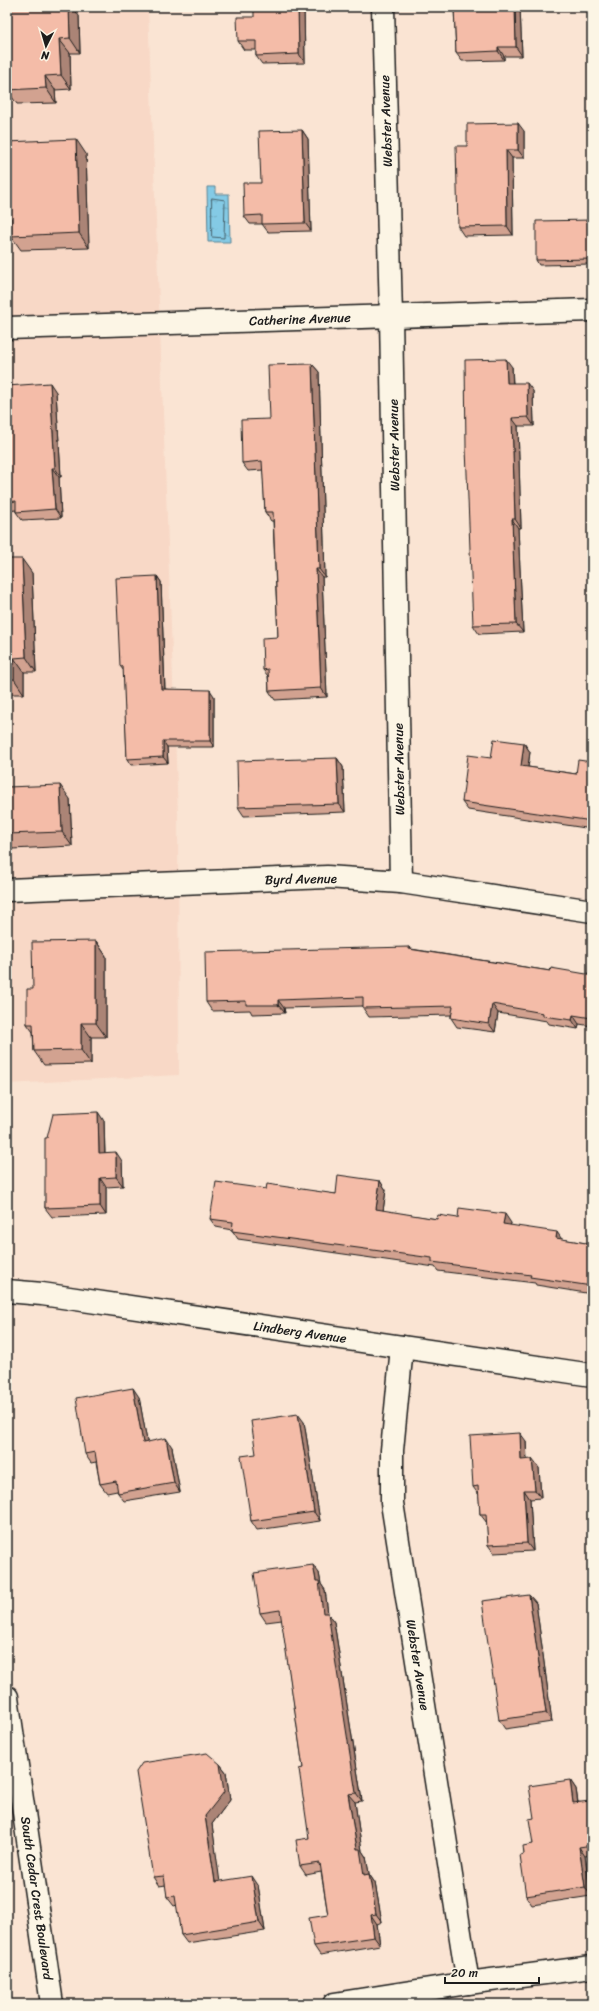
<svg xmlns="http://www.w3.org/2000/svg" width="599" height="2011" viewBox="0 0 599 2011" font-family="Sriracha,sans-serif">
<defs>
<pattern id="water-ripples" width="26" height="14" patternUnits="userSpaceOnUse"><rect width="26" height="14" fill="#84cae5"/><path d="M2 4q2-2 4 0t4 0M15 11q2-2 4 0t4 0" fill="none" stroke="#71adc4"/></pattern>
</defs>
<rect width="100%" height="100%" fill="#fae4d3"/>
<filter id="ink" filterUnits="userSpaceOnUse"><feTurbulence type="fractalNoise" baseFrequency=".025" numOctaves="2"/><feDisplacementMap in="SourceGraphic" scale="8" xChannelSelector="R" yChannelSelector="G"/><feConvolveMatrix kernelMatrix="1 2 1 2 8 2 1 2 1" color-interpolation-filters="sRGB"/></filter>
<g filter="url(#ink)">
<path fill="#f8d8c6" d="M7 7H148L178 814 179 1075 7 1084Z"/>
<path fill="url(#water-ripples)" stroke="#5a8495" d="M207 187H215V194H229L230 242H208Z"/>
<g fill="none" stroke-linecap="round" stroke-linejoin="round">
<path stroke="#46626c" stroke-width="1" d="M212 198 225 200 224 238 212 237Z"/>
<defs>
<g id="minor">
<path d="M383 7 391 316 401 882"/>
<path d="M7 328 592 310"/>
<path d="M7 890 327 877 401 882 592 911"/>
<path d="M7 1291 42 1294 592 1375"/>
<path d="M402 1347 392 1450V1503L468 1983"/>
<path d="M334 2004 468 1983 592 1967"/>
</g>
<path id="primary" d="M7 1697 52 2004"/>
</defs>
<use href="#minor" stroke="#1c1c1c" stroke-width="25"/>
<use href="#primary" stroke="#1c1c1c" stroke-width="25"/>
<use href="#minor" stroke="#fcf5e5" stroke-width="22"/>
<use href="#primary" stroke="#fcf5e5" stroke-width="22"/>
</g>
<g fill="#d2a290" stroke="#1c1c1c">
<path d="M304 7 305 63 262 64 256 56V50H244L238 41Z"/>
<path d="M454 7H520L522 56H504V60L462 61 456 53Z"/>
<path d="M79 16 80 53H70L71 89 55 90 56 103 17 104 7 90Z"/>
<path d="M302 130 308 139 311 231 268 232 262 224H250L244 216 261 183Z"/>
<path d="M524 131V158H512L513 235 464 236 458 227 467 146Z"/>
<path d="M7 142 86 154 89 248 21 250 11 236V228L7 223Z"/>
<path d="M592 220V264L539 265 536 260Z"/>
<path d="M312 364 319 372 325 577H322L327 697 275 700 269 691 268 676 263 670 278 637 273 521H271L265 512 263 470 248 471 242 463 270 419Z"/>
<path d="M512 367 513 383 533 391 534 426H518L521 528H518L523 632 479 634 473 625Z"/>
<path d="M7 386 56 392 61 477H59L61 518 22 520 16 512V510L7 511Z"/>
<path d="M7 559 32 573 36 672H24V694H7Z"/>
<path d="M157 576 161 582 165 689 214 696V747H167L168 763 131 765 127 759 124 671 120 666Z"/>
<path d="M524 743 530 752 528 767 576 774 592 762V829L468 810 462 802 491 758Z"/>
<path d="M337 758 343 767 345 812 244 816 238 807Z"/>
<path d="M7 787 70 799 72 846 12 849 7 842Z"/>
<path d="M96 941 106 956V1037H91V1064L44 1065 34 1051 33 1032 27 1024 33 989Z"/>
<path d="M409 947 411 949 550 971 592 975V1026L579 1024 578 1029 549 1024 547 1021 498 1013 495 1032 457 1027 451 1018V1015L369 1017 363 1008V1006L284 1008 285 1013 252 1014 250 1010 212 1011 206 1002Z"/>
<path d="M104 1121 105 1153 122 1161 123 1186 106 1187V1215L52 1217 45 1208 47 1138Z"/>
<path d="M380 1181 386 1190 383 1211 437 1219 511 1223 510 1226 561 1239 592 1244V1294L536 1285 535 1283 438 1271 435 1267 238 1239 232 1230 216 1227 210 1219 266 1189 336 1194Z"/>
<path d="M139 1397 147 1442 172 1447 180 1492 124 1501 118 1493 117 1491 107 1493 100 1484 96 1462 91 1463 85 1454Z"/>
<path d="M304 1422 320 1521 257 1530 251 1521 256 1454Z"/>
<path d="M526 1441 527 1459 539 1468 541 1498 530 1499 533 1551 494 1553 488 1545 487 1523 480 1514 479 1495 473 1487Z"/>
<path d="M319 1573 321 1584 325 1590 328 1614 334 1622 362 1801 355 1802 362 1851 366 1857 369 1874 375 1883 382 1922 377 1924 380 1945 320 1955 314 1946 328 1915 321 1872 306 1875 300 1866 309 1838 303 1768 282 1620 266 1622 260 1613Z"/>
<path d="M529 1595 536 1603 552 1722 505 1729 499 1720Z"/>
<path d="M220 1764 226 1772 230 1800 212 1824 219 1881 258 1885 265 1931 187 1943 181 1935 177 1905 174 1906 167 1897 166 1885 159 1886 153 1877Z"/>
<path d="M570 1780 576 1789 578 1802 592 1804V1855L585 1856 591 1896 532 1905 526 1896 524 1854 533 1844 534 1818Z"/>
</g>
<g fill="#ab8476" stroke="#1c1c1c">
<path d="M69 7H73L79 16 80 53 70 38Z"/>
<path d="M298 7H304L305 63 299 54Z"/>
<path d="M515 7H520L522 56 516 47Z"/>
<path d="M59 39 70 53 71 89 61 75Z"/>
<path d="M498 47 504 56V60L498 51Z"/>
<path d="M45 76 55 90 56 103 46 88Z"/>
<path d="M518 123 524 131V158L518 150Z"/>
<path d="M302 130 308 139 311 231 305 223Z"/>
<path d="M76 139 86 154 89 248 79 233Z"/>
<path d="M506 150 512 158 513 235 507 226Z"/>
<path d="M506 359 512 367 513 392 507 383Z"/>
<path d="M312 364 319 372 325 577 319 569Z"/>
<path d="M50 383 56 392 61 477 55 468Z"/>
<path d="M527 383 533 391 534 426 528 417Z"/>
<path d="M512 418 518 426 521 528 515 519Z"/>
<path d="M52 468 59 477 61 518 55 509Z"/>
<path d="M512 519 518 528 523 632 516 624Z"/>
<path d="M22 559 32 573 36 672 26 657Z"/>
<path d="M316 569 322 577 327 697 321 688Z"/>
<path d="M157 576 161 582 165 695 161 689Z"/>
<path d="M14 658 24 672V694L14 679Z"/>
<path d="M210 690 214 696V747L210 741Z"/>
<path d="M163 741 167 747 168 763 163 757Z"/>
<path d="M524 743 530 752 527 774 521 766Z"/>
<path d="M337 758 343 767 345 812 339 804Z"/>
<path d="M60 785 70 799 72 846 62 832Z"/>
<path d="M96 941 106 956V1037L96 1023Z"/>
<path d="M278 1000 284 1008 285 1013 278 1005Z"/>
<path d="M492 1004 498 1013 495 1032 489 1024Z"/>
<path d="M573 1015 579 1024 578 1029 572 1020Z"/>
<path d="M81 1023 91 1037V1064L81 1050Z"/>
<path d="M98 1112 104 1121 105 1162 99 1153Z"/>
<path d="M116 1152 122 1161 123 1186 116 1177Z"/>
<path d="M100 1178 106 1187V1215L100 1206Z"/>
<path d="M380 1181 386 1190 382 1218 376 1209Z"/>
<path d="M505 1214 511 1223 509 1233 503 1224Z"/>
<path d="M557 1232 563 1241 556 1238Z"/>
<path d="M133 1388 139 1397 149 1452 143 1443Z"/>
<path d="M298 1414 304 1422 320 1521 314 1512Z"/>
<path d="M520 1433 526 1441 527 1468 521 1460Z"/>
<path d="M166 1438 172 1447 180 1492 174 1483Z"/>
<path d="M532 1459 539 1468 541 1498 535 1490Z"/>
<path d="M524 1490 530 1499 533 1551 527 1543Z"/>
<path d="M313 1565 319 1573 321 1584 325 1590 328 1614 334 1622 362 1801 356 1793 316 1581Z"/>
<path d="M529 1595 536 1603 552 1722 546 1713Z"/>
<path d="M220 1764 226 1772 230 1800 212 1824 221 1890 215 1882 205 1816Z"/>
<path d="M570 1780 576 1789 579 1812 573 1803Z"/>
<path d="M348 1794 355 1802 362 1851 366 1857 371 1884 364 1875 357 1849Z"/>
<path d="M590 1801 592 1804V1814Z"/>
<path d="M579 1847 585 1856 591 1896 585 1887Z"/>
<path d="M369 1874 375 1883 382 1922 376 1914Z"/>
<path d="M252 1876 258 1885 265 1931 259 1922Z"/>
<path d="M371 1915 377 1924 380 1945 374 1937Z"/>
</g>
<g fill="#f4bca8" stroke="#1c1c1c">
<path d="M7 7H69L70 38 59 39 61 75 45 76 46 88 7 90Z"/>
<path d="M254 7H298L299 54 256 56V41H238L237 17H254Z"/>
<path d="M454 7H515L516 47H498V51L456 53Z"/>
<path d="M518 123V150H506L507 226 458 227 456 146H467V124Z"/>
<path d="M302 130 305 223 262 224V215L244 216 243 183H261L259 131Z"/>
<path d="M76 139 79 233 11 236V218H7V142Z"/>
<path d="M592 220V259L536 260V221Z"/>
<path d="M506 359 507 383H527L528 417 512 418 515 519H512L516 624 473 625 466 448 465 360Z"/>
<path d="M312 364 319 569H316L321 688 269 691 268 669 263 670 262 638 278 637 273 512H265L262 461 242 463 241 420 270 419 268 365Z"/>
<path d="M50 383 55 468H52L55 509 16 512V501L7 502V386Z"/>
<path d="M7 559H22L26 657 14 658V679L7 680Z"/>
<path d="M157 576 161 689 210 690V741H163V757L127 759 123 666H120L116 578Z"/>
<path d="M494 739 524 743 521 766 576 774 578 760 592 762V821L462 802 468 755 491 758Z"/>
<path d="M337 758 339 804 238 807 237 761Z"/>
<path d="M60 785 62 832 7 834V787Z"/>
<path d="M96 941V1023H81V1050L34 1051 33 1024H27V989H33L32 942Z"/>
<path d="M409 947V949L550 971 551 968 592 975V1018L573 1015 572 1020 543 1016V1013L492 1004 489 1024 451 1018 453 1006 363 1008V997L278 1000V1005H246V1001L206 1002 205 952Z"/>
<path d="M98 1112 99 1153 116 1152V1177L100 1178V1206L45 1208V1138H47L53 1114Z"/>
<path d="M338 1175 380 1181 376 1209 437 1219 438 1215 458 1218 459 1208 505 1214 503 1224 557 1232 556 1238 592 1244V1286L530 1277 531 1275 432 1262V1258L232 1231 233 1222 210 1219 216 1182 266 1189 267 1184 336 1194Z"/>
<path d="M133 1388 143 1443 166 1438 174 1483 118 1493 116 1481 100 1484 95 1452 85 1454 76 1398Z"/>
<path d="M298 1414 314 1512 251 1521 241 1456 256 1454 251 1421Z"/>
<path d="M520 1433 521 1460 532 1459 535 1490H524L527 1543 488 1545 486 1514H480L478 1486 473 1487 470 1436Z"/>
<path d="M313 1565 316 1581H319L323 1613H328L356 1793 348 1794 357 1849H360L364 1875 369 1874 376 1914 371 1915 374 1937 314 1946 309 1918 328 1915 320 1863 300 1866 296 1840 309 1838 299 1769 303 1768 280 1610 260 1613 254 1573Z"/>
<path d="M529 1595 546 1713 499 1720 482 1601Z"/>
<path d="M207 1753 220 1764 224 1792 205 1816 215 1882 252 1876 259 1922 181 1935 175 1896 167 1897 164 1876 153 1877 136 1772 142 1763Z"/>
<path d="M570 1780 573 1803 590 1801 592 1814V1845L579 1847 585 1887 526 1896 520 1855 524 1854 523 1846 533 1844 529 1819 534 1818 529 1786Z"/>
</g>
</g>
<g text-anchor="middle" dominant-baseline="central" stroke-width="3" stroke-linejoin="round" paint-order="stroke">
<g font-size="13" fill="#1c1c1c" stroke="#fcf5e5">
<text transform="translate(386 121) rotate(-92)">Webster Avenue</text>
<text transform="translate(300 319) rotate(-2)">Catherine Avenue</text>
<text transform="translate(394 445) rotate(-91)">Webster Avenue</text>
<text transform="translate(399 769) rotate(-91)">Webster Avenue</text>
<text transform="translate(301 879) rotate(-1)">Byrd Avenue</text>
<text transform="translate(300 1332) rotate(8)">Lindberg Avenue</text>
<text transform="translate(418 1665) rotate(81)">Webster Avenue</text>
<text transform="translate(37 1898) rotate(82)">South Cedar Crest Boulevard</text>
</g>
</g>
<rect width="599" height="2011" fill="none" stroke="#fcf5e5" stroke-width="24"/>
<rect x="12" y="12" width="575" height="1987" fill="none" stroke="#1c1c1c" stroke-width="1.5" filter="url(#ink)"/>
<g transform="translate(46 46) rotate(185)" stroke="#fcf5e5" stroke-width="3" paint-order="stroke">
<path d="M0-3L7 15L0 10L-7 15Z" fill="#1c1c1c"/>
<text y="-6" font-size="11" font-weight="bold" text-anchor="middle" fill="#1c1c1c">N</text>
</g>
<path d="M445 1977v6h94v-6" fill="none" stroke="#1c1c1c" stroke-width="2"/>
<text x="451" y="1977" font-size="12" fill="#1c1c1c" stroke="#fcf5e5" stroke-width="3" paint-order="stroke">20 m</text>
</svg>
